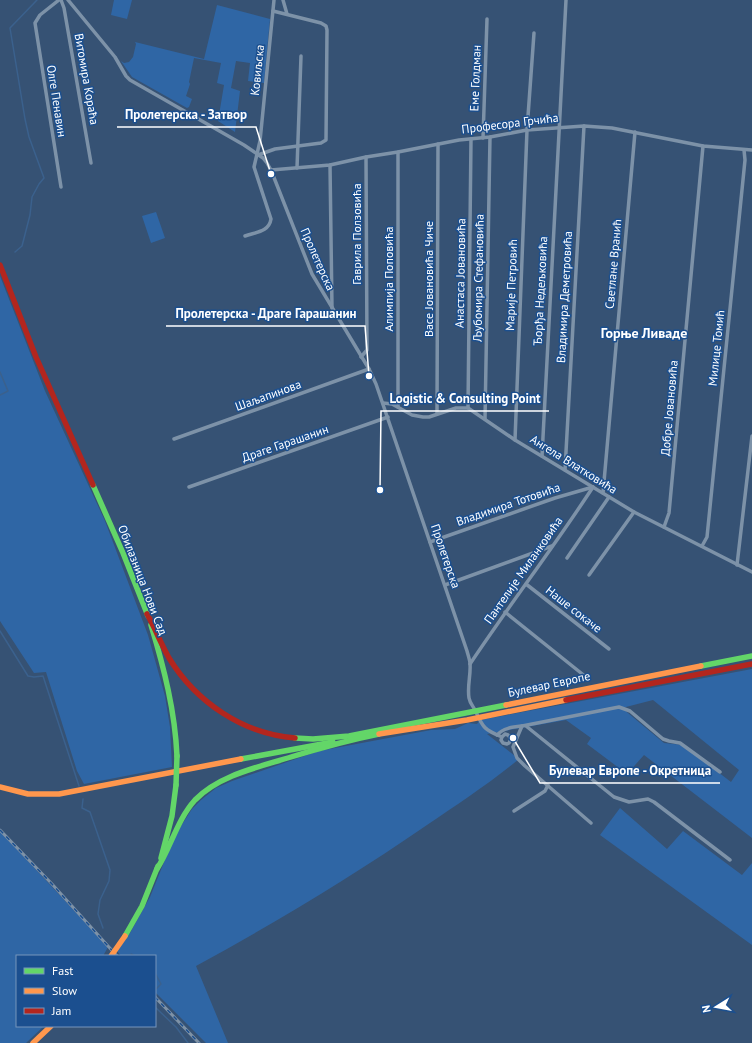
<svg xmlns="http://www.w3.org/2000/svg" width="752" height="1043" viewBox="0 0 752 1043" font-family="'PT Sans',sans-serif">
<rect width="100%" height="100%" fill="#365274"/>
<g fill="#2f66a5" fill-rule="evenodd">
<path d="M114 0H132L127 19 111 15Z"/>
<path d="M217 5 270 19 264 83 248 81 250 63 236 61 231 88 240 91 235 132 218 121 224 85 217 83 221 63 194 58 189 82 190 84 186 96 192 99 189 107 187 108 132 77 121 61 124 63 129 62 133 57 136 44 135 42 204 59Z"/>
<path d="M156 212 165 238 151 243 142 216Z"/>
<path d="M0 276 45 391 105 521 148 635 165 696 170 727 172 767 84 784 77 771 46 672 34 673 0 621Z"/>
<path d="M752 669V838L644 755 627 774 587 744 591 738 566 720 487 734 519 759C490 783 458 804 427 825 353 876 275 923 196 966L228 1043H206L155 992V956H121L117 951 130 933 150 897 171 845 181 826 192 809 201 800 216 788 232 781 319 751 431 730 455 729 468 723 477 724 480 720ZM653 700 739 770 731 782 683 745 664 743 622 708Z"/>
<path d="M620 808 667 849 683 831 742 875 752 863V945L600 835Z"/>
<path d="M0 831 108 947 103 956H17V1026H44L26 1043H0Z"/>
</g>
<g fill="none" stroke-linecap="round" stroke-linejoin="round">
<g stroke="#3b618d" stroke-width="1.5">
<path d="M15 252 22 246 30 215 32 197 39 184 44 178 29 137 25 119 10 28 37 0"/>
<path d="M0 372 8 391 0 395"/>
<path d="M0 631 28 676 34 677 43 676 79 786"/>
<path d="M83 799 82 808 90 812 110 870 109 881 100 900 98 914 103 928"/>
<path d="M131 954 135 956"/>
<path d="M155 973 161 984 156 989"/>
<path d="M155 1007 176 1027 188 1043"/>
</g>
<g stroke="#7d92a8" stroke-width="3.5">
<path d="M59 0 40 15 35 23 61 187"/>
<path d="M61 0 64 8 91 163"/>
<path d="M68 0 115 57 126 76 130 80 244 145 263 158 267 163 271 170 312 274 369 369 376 384 467 651C468 655 470 660 470 664 471 675 467 686 469 698 470 704 474 707 476 712 483 728 485 730 502 737L505 734 508 735 511 739 509 743 507 744 503 743 501 740 502 737"/>
<path d="M283 0 287 14"/>
<path d="M483 138 487 19"/>
<path d="M258 155 275 149 321 143 326 140 327 30 326 26 321 23 273 11"/>
<path d="M330 165 332 308"/>
<path d="M297 168 301 56"/>
<path d="M271 170 330 165 366 157 398 152 459 140 490 137 527 130 584 126 612 128 703 146 752 150"/>
<path d="M245 236C256 232 269 232 271 219L254 167 260 141 274 0"/>
<path d="M361 357 367 350 366 157"/>
<path d="M383 403 392 404 412 415 423 417H429L456 408H468L515 440 634 512 752 572"/>
<path d="M398 407V152"/>
<path d="M468 408 471 139"/>
<path d="M437 414 438 144"/>
<path d="M485 419 490 137"/>
<path d="M174 439 369 369"/>
<path d="M515 440 527 130 534 33"/>
<path d="M542 456 566 0"/>
<path d="M565 470 584 126"/>
<path d="M189 487 388 417"/>
<path d="M603 493 635 132"/>
<path d="M664 527 669 513 703 146"/>
<path d="M430 542 555 498 593 487"/>
<path d="M702 546 707 537 745 160 744 150"/>
<path d="M567 558 609 497"/>
<path d="M737 565 752 436"/>
<path d="M589 575 634 512"/>
<path d="M526 584 609 649"/>
<path d="M445 585 552 546"/>
<path d="M505 612 586 677"/>
<path d="M470 664C510 604 554 547 593 487"/>
<path d="M526 726 614 797 629 802 648 799 654 802 730 860"/>
<path d="M497 735C503 728 513 727 522 726"/>
<path d="M514 811 545 791 548 785"/>
<path d="M591 823 525 766 517 758 513 747 522 726 619 707 630 711 663 739 669 741 680 743 720 772"/>
</g>
<g stroke="#63d668" stroke-width="5.5">
<path d="M93 485 123 553 148 616"/>
<path d="M151 625C164 668 175 711 177 756"/>
<path d="M701 666 752 656"/>
<path d="M295 738 313 739 349 736 506 705"/>
<path d="M241 759 333 742"/>
<path d="M161 858 172 816 176 785"/>
<path d="M157 869C171 847 177 820 195 800 219 775 259 767 291 757 320 748 349 740 379 734"/>
<path d="M125 936 142 906 158 866"/>
</g>
<g stroke="#ff974d" stroke-width="5.5">
<path d="M506 705 701 666"/>
<path d="M379 734 467 720 566 700"/>
<path d="M0 787 28 794H59L241 759"/>
<path d="M33 1043 51 1026"/>
</g>
<g stroke="#b3261e" stroke-width="5.5">
<path d="M0 265 36 357 93 485"/>
<path d="M147 614C155 628 161 644 169 658 196 702 243 734 295 738"/>
<path d="M566 700 752 664"/>
</g>
<defs>
<g id="rail">
<path d="M0 830 52 884 117 956"/>
<path d="M155 997 199 1043"/>
</g>
</defs>
<use href="#rail" stroke="#7e92a7" stroke-width="3"/>
<use href="#rail" stroke="#1b4f8f" stroke-width="1.5" stroke-dasharray="4.5" stroke-linecap="butt"/>
<path stroke="#63d668" stroke-width="5.5" d="M176 785 177 756"/>
<path stroke="#ff974d" stroke-width="5.5" d="M111 956 125 936"/>
</g>
<g text-anchor="middle" dominant-baseline="central" stroke-width="3" stroke-linejoin="round" paint-order="stroke">
<g font-size="12" fill="#fff" stroke="#1b4f8f">
<text transform="translate(257 70) rotate(-84)">Ковиљска</text>
<text transform="translate(475 78) rotate(-88)">Еме Голдман</text>
<text transform="translate(87 79) rotate(80)">Витомира Кораћа</text>
<text transform="translate(57 101) rotate(81)">Олге Пенавин</text>
<text transform="translate(510 123) rotate(-7)">Професора Грчића</text>
<text transform="translate(356 234) rotate(-90)">Гаврила Ползовића</text>
<text transform="translate(318 259) rotate(66)">Пролетерска</text>
<text transform="translate(613 264) rotate(-85)">Светлане Вранић</text>
<text transform="translate(460 273) rotate(-89)">Анастаса Јовановића</text>
<text transform="translate(478 278) rotate(-89)">Љубомира Стефановића</text>
<text transform="translate(388 279) rotate(-90)">Алимпија Поповића</text>
<text transform="translate(428 279) rotate(-90)">Васе Јовановића Чиче</text>
<text transform="translate(511 285) rotate(-88)">Марије Петровић</text>
<text transform="translate(540 291) rotate(-87)">Ђорђа Недељковића</text>
<text transform="translate(564 297) rotate(-87)">Владимира Деметровића</text>
<text transform="translate(716 348) rotate(-84)">Милице Томић</text>
<text transform="translate(268 395) rotate(-20)">Шаљапинова</text>
<text transform="translate(669 408) rotate(-85)">Добре Јовановића</text>
<text transform="translate(285 443) rotate(-19)">Драге Гарашанин</text>
<text transform="translate(574 464) rotate(32)">Ангела Влатковића</text>
<text transform="translate(508 504) rotate(-19)">Владимира Тотовића</text>
<text transform="translate(446 556) rotate(71)">Пролетерска</text>
<text transform="translate(523 570) rotate(-55)">Пантелије Миланковића</text>
<text transform="translate(143 580) rotate(69)">Обилазница Нови Сад</text>
<text transform="translate(574 609) rotate(38)">Наше сокаче</text>
<text transform="translate(549 684) rotate(-12)">Булевар Европе</text>
</g>
<g font-size="14" font-weight="bold" fill="#fff" stroke="#1b4f8f">
<text x="644" y="333">Горње Ливаде</text>
</g>
</g>
<path fill="none" stroke="#fff" stroke-width="1.5" d="M271 174L256 127H117M369 376L365 326H166M380 490L381 411H549M513 738L540 783H720"/>
<g fill="#fff" stroke="#1b4f8f" stroke-width="1.5">
<circle cx="271" cy="174" r="4"/>
<circle cx="369" cy="376" r="4"/>
<circle cx="380" cy="490" r="4"/>
<circle cx="513" cy="738" r="4"/>
</g>
<g font-size="13" text-anchor="middle" font-weight="bold" fill="#fff" stroke="#1b4f8f" stroke-width="3" stroke-linejoin="round" paint-order="stroke">
<text x="186" y="119">Пролетерска - Затвор</text>
<text x="266" y="318">Пролетерска - Драге Гарашанин</text>
<text x="465" y="403">Logistic &amp; Consulting Point</text>
<text x="630" y="775">Булевар Европе - Окретница</text>
</g>
<rect x="16" y="955" width="140" height="72" fill="#1b4f8f" stroke="#7695bc"/>
<rect x="24" y="968" width="20" height="6" fill="#63d668" stroke="#7695bc"/>
<text x="52" y="975" font-size="12" fill="#ffffff">Fast</text>
<rect x="24" y="988" width="20" height="6" fill="#ff974d" stroke="#7695bc"/>
<text x="52" y="995" font-size="12" fill="#ffffff">Slow</text>
<rect x="24" y="1008" width="20" height="6" fill="#b3261e" stroke="#7695bc"/>
<text x="52" y="1015" font-size="12" fill="#ffffff">Jam</text>
<g transform="translate(716 1007) rotate(259)" stroke="#1b4f8f" stroke-width="3" paint-order="stroke">
<path d="M0-3L7 15L0 10L-7 15Z" fill="#ffffff"/>
<text y="-6" font-size="11" font-weight="bold" text-anchor="middle" fill="#ffffff">N</text>
</g>
</svg>
